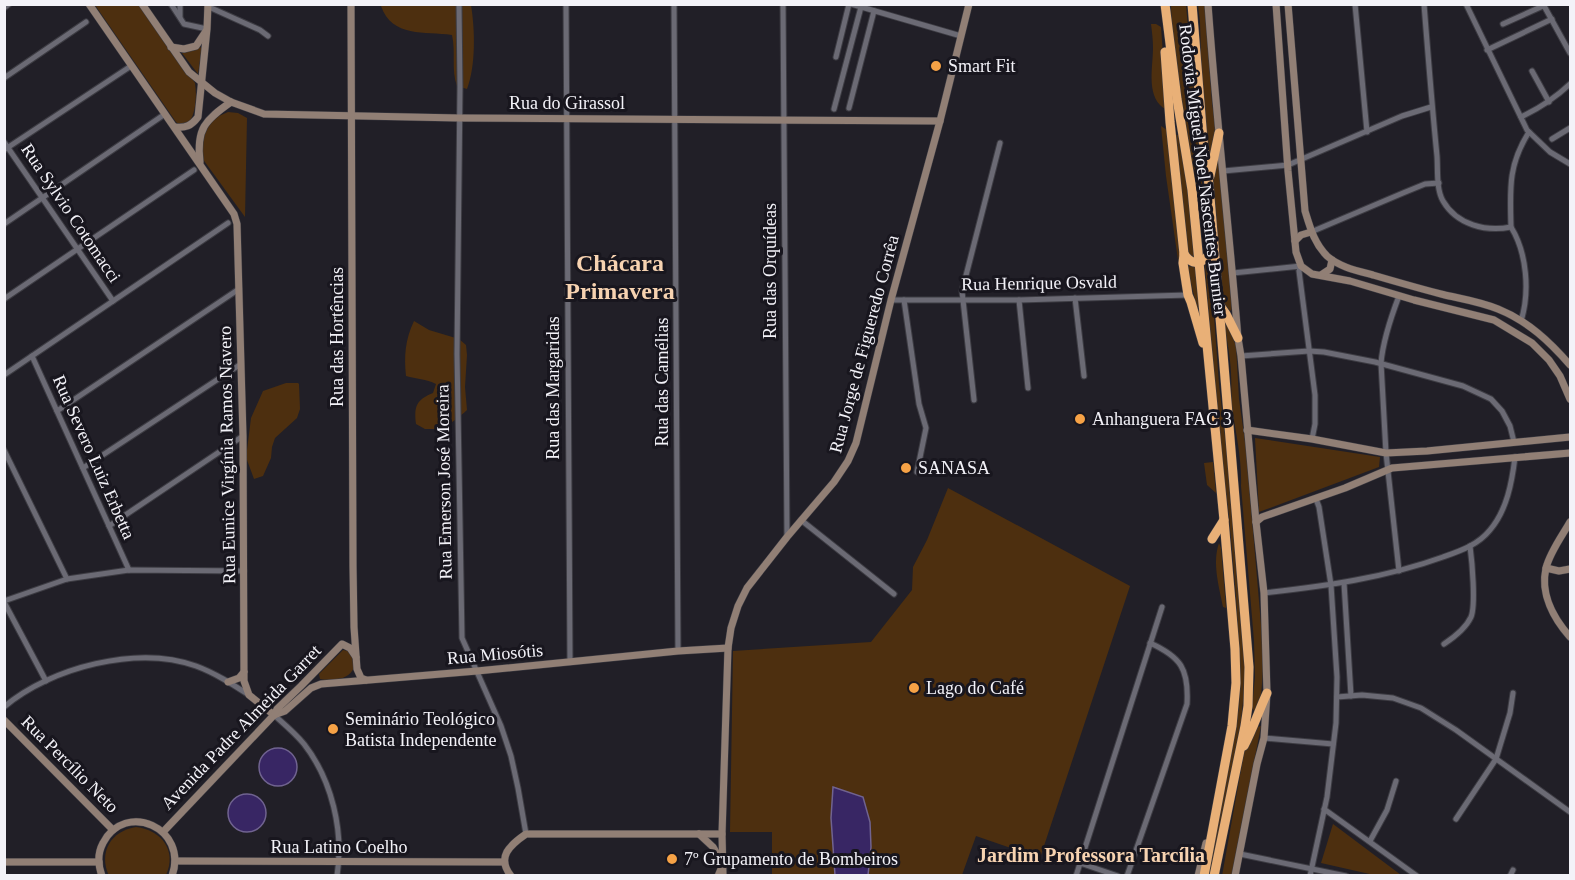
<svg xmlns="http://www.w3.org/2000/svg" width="1575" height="880" viewBox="0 0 1575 880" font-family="Georgia,serif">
<rect width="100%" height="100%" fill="#211f27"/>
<g fill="#4d2f0f">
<path d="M383 4 471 5C475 29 476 66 467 89L457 86C451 70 456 52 452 35 425 31 392 38 381 6Z"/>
<path d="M95 5H141L195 83C197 97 196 115 187 125L181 126 176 122Z"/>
<path d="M1171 5H1186L1207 237V251L1205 252 1197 188 1179 89 1172 34Z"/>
<path d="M1198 5H1205L1212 103 1216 131 1210 158 1202 88 1200 22Z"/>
<path d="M1151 24H1156L1161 27 1167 110C1145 99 1153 68 1153 48 1153 40 1152 32 1151 24Z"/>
<path d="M202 47 198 74 182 53Z"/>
<path d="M228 112 238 113 247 118 245 217 202 158 203 136 206 130 213 121 219 116Z"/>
<path d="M1161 126 1167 130 1184 285 1182 288 1166 176Z"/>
<path d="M1175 135H1178L1188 185 1195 257 1193 258 1186 251Z"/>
<path d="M1217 152 1224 200 1232 309 1230 311 1223 301 1219 261 1216 208 1212 180Z"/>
<path d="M1210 262 1219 384 1230 480 1244 648 1245 680 1240 732 1211 876 1207 875 1239 707 1240 673 1236 597 1229 516 1217 423 1205 265Z"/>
<path d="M1187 266 1196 267 1199 308H1197Z"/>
<path d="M1224 320H1226L1236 346 1239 399 1246 449 1264 660 1261 695 1255 712 1252 708 1255 677 1254 641 1241 486C1242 460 1236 434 1232 408 1231 392 1232 377 1230 361 1229 347 1225 334 1224 320Z"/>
<path d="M414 321 429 330 459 339 466 345 467 355 465 387 467 410C460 417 452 421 445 429H425L416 424C414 406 416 400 433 393L436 384C426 379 416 379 406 376 404 356 405 340 414 321Z"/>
<path d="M286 383H298L299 384 300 409 297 418 275 438 272 447 271 458 263 476 254 479 247 460V450L251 418 263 391Z"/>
<path d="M1255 438 1380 457 1379 467 1259 512Z"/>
<path d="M1213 462 1216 493 1207 485 1204 463Z"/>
<path d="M948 488 1130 586 1040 858 976 836 962 875H772V832H730L733 651 871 642 912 590 913 567 927 540Z"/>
<path d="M1219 543 1221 548 1226 608 1223 607C1219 586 1212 563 1219 543Z"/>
<path d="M343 650 348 651C366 674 339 683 320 679L319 674Z"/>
<path d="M1261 726 1232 875 1222 876 1244 753 1257 727Z"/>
<path d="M1333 824 1401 875H1374L1321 863Z"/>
<path d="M136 827C162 830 177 851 166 875L109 876C98 852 111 831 136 827Z"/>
</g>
<g fill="#382664" stroke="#706390" stroke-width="1.5">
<circle cx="278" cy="767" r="19"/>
<path d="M833 787 863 797 870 822 871 847 868 875H835L831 818Z"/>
<circle cx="247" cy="813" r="19"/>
</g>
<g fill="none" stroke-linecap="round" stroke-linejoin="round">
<defs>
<g id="street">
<path d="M171 4 184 24 207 29"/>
<path d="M180 4V16"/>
<path d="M459 4 460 87 457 354 462 638 501 726 511 756 518 788 526 834"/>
<path d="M566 4 570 662"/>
<path d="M674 4 678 651"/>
<path d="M783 4 787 537"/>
<path d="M851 4 961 36"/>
<path d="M1355 4 1367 132"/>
<path d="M1424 4C1428 55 1432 106 1437 156 1438 170 1436 189 1443 201 1457 225 1486 232 1511 227"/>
<path d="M1466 4 1527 130 1550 152 1570 164"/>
<path d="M1543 4 1570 53"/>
<path d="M209 7 260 30 268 36"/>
<path d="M4 8 9 4"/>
<path d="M1503 24 1543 6"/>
<path d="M1487 50 1552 19"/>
<path d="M836 57 849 4"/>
<path d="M1532 71 1549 102"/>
<path d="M4 78 86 22"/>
<path d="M849 108 874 11"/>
<path d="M834 109 861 7"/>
<path d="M1521 117C1540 108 1555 98 1570 84"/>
<path d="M1552 139 1570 128"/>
<path d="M4 142 113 301"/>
<path d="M4 150 131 66"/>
<path d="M1223 171 1288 165 1402 116 1431 107"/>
<path d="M4 224 165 114"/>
<path d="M1311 232 1403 193 1425 184 1439 183"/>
<path d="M1233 273 1301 266 1299 271 1315 395V424L1312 439"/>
<path d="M1075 298 1084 376"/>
<path d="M4 299 194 170"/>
<path d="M891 300H1019L1188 295"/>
<path d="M904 300 919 404 926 428 917 472"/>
<path d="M1019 300 1028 388"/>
<path d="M1521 321C1530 292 1527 253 1511 227 1510 189 1508 165 1529 132"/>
<path d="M32 356 129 570"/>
<path d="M1241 356 1309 351 1324 352 1375 362 1463 386 1491 399 1502 411 1510 426 1514 442"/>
<path d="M4 375 228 223"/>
<path d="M974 400 962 291 1000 143"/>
<path d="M57 411 239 289"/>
<path d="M4 450 67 579"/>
<path d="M83 468 241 364"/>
<path d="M801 520 894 594"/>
<path d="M109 526 243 436"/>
<path d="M1399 571 1386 453 1381 363C1383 340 1391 317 1399 296"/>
<path d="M1344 583 1351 696"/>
<path d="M1264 593C1325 586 1385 578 1443 557 1460 551 1478 545 1490 530 1507 510 1512 482 1515 457"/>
<path d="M4 601 67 579 129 570 244 571"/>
<path d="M4 602 46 681"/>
<path d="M1444 644C1453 638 1466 628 1471 617 1476 605 1472 561 1470 546"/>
<path d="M1337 697 1362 695 1393 698 1421 708 1456 730 1570 812"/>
<path d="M4 707C51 667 138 645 196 666 215 673 232 684 249 695"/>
<path d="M274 715C284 724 295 733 304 744 332 780 344 831 337 876"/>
<path d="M1264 738 1333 744"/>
<path d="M1324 809 1417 876"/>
<path d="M1456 819 1496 759 1510 713 1513 693"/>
<path d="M1370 841 1387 810 1396 781"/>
<path d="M1240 854 1346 876"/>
<path d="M1080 863 1118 876"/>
<path d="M1076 876 1162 607"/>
<path d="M1127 876 1187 704C1189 669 1181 657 1150 643"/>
<path d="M1310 876 1327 797 1336 723 1337 677 1331 585 1319 507 1316 499"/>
<path d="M1510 876 1513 870"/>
</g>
<g id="secondary">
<path d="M89 4 234 214 237 224 243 436 244 681 249 695 274 715"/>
<path d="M142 4 189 72 215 93 231 102 264 114 459 118 940 121"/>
<path d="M351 4 353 566 354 627 357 669 361 678 366 680"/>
<path d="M1208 4C1216 116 1229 227 1238 338L1241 356 1256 522 1264 593 1267 693 1264 738 1257 764 1235 876"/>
<path d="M1276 4 1288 171 1296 252 1301 266 1312 274 1350 281 1414 300 1494 320 1532 343 1549 360 1560 376 1570 399"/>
<path d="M1288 4 1305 211C1310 227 1314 243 1327 256 1339 267 1358 271 1373 275 1397 282 1421 289 1445 295 1463 299 1481 302 1498 309 1528 321 1550 342 1570 365"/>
<path d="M171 47 184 49 196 46 206 31"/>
<path d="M175 127C186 128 191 126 198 117L207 29 208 4"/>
<path d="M200 162C196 129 205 120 231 102"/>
<path d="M1295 241 1301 235 1311 232"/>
<path d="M1321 275 1330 269 1332 260"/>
<path d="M1247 430 1312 439 1386 453 1427 451 1570 437"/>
<path d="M1256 522 1262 517 1345 488 1392 468 1570 453"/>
<path d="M1570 522C1562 536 1550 552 1546 568 1540 594 1554 619 1570 637"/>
<path d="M1546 568 1559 571 1570 569"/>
<path d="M228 682 239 678 244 672"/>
<path d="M274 715 285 711 311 688 321 684 477 671 678 651 728 648"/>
<path d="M4 720 113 830"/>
<path d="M163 832 274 715 277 709 301 686 342 644 350 648 356 657"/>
<path d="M699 834 713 847 723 864 718 876"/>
<path d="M175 861 504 862"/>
<path d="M4 862H99"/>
<path d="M102 876C98 865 97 854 103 843 125 800 189 828 172 876"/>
<path d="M511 876C496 857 510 845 526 834H722"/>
<path d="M723 876 722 834 728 648 731 628 738 606 747 588 787 537 834 482 848 461 856 443 891 300 940 121 969 4"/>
<path d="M1198 876 1206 843"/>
</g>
<g id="highway">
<path d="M1165 4 1177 99 1192 190 1224 520 1235 649 1236 683 1232 726 1204 876"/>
<path d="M1192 4 1203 140 1209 185 1249 667 1248 706 1245 726 1214 876"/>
<path d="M1165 52 1170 122 1184 254 1183 263 1188 295 1191 302 1203 343"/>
<path d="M1210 176 1219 133"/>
<path d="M1184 254C1194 269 1207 262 1212 248"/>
<path d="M1219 304 1226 314 1238 338"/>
<path d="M1212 539 1224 520"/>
<path d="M1244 746C1253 729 1259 710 1267 693"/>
</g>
</defs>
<use href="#street" stroke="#3d3c43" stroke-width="7"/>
<use href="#secondary" stroke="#3d3c43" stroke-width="8"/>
<use href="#highway" stroke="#3d3c43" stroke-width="10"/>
<use href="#street" stroke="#6b6a74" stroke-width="5"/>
<use href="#secondary" stroke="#917f75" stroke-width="7"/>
<use href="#highway" stroke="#e9b077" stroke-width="9"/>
</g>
<g fill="#f6a246" stroke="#18161e" stroke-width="2">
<circle cx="936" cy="66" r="6"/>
<circle cx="1080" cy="419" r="6"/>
<circle cx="906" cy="468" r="6"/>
<circle cx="914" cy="688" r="6"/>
<circle cx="333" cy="729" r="6"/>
<circle cx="672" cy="859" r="6"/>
</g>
<g text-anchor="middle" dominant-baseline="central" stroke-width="6" stroke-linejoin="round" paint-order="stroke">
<g font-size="18" fill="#f3f2f8" stroke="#18161e" text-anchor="start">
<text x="948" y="66">Smart Fit</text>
<text x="1092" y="419">Anhanguera FAC 3</text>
<text x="918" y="468">SANASA</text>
<text x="926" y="688">Lago do Café</text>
<text x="345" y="719">Seminário Teológico<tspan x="345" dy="21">Batista Independente</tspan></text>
<text x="684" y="859">7º Grupamento de Bombeiros</text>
</g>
<g font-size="18" fill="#f3f2f8" stroke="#18161e">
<text x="567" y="103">Rua do Girassol</text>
<text transform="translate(1203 170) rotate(83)">Rodovia Miguel Noel Nascentes Burnier</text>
<text transform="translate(71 213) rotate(56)">Rua Sylvio Cotomacci</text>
<text transform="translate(770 271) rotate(-90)">Rua das Orquídeas</text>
<text transform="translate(1039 283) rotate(-1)">Rua Henrique Osvald</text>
<text transform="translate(337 337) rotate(-90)">Rua das Hortências</text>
<text transform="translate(864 344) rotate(-75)">Rua Jorge de Figueredo Corrêa</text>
<text transform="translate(662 382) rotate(-90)">Rua das Camélias</text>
<text transform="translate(553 388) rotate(-90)">Rua das Margaridas</text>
<text transform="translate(227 455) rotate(-91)">Rua Eunice Virgínia Ramos Navero</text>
<text transform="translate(94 457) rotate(66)">Rua Severo Luiz Erbetta</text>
<text transform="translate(444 482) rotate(-91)">Rua Emerson José Moreira</text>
<text transform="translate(495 654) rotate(-5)">Rua Miosótis</text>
<text transform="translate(241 727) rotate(-46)">Avenida Padre Almeida Garret</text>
<text transform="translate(70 764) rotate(45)">Rua Percílio Neto</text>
<text x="339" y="847">Rua Latino Coelho</text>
</g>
<g font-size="20" font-weight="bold" fill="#f7d3b1" stroke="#18161e">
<text x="1091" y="855">Jardim Professora Tarcília</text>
</g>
<g font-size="24" font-weight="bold" fill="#f7d3b1" stroke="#18161e">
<text x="620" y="263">Chácara<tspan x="620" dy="28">Primavera</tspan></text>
</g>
</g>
<rect width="1575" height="880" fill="none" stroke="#f3f2f8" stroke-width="12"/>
</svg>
